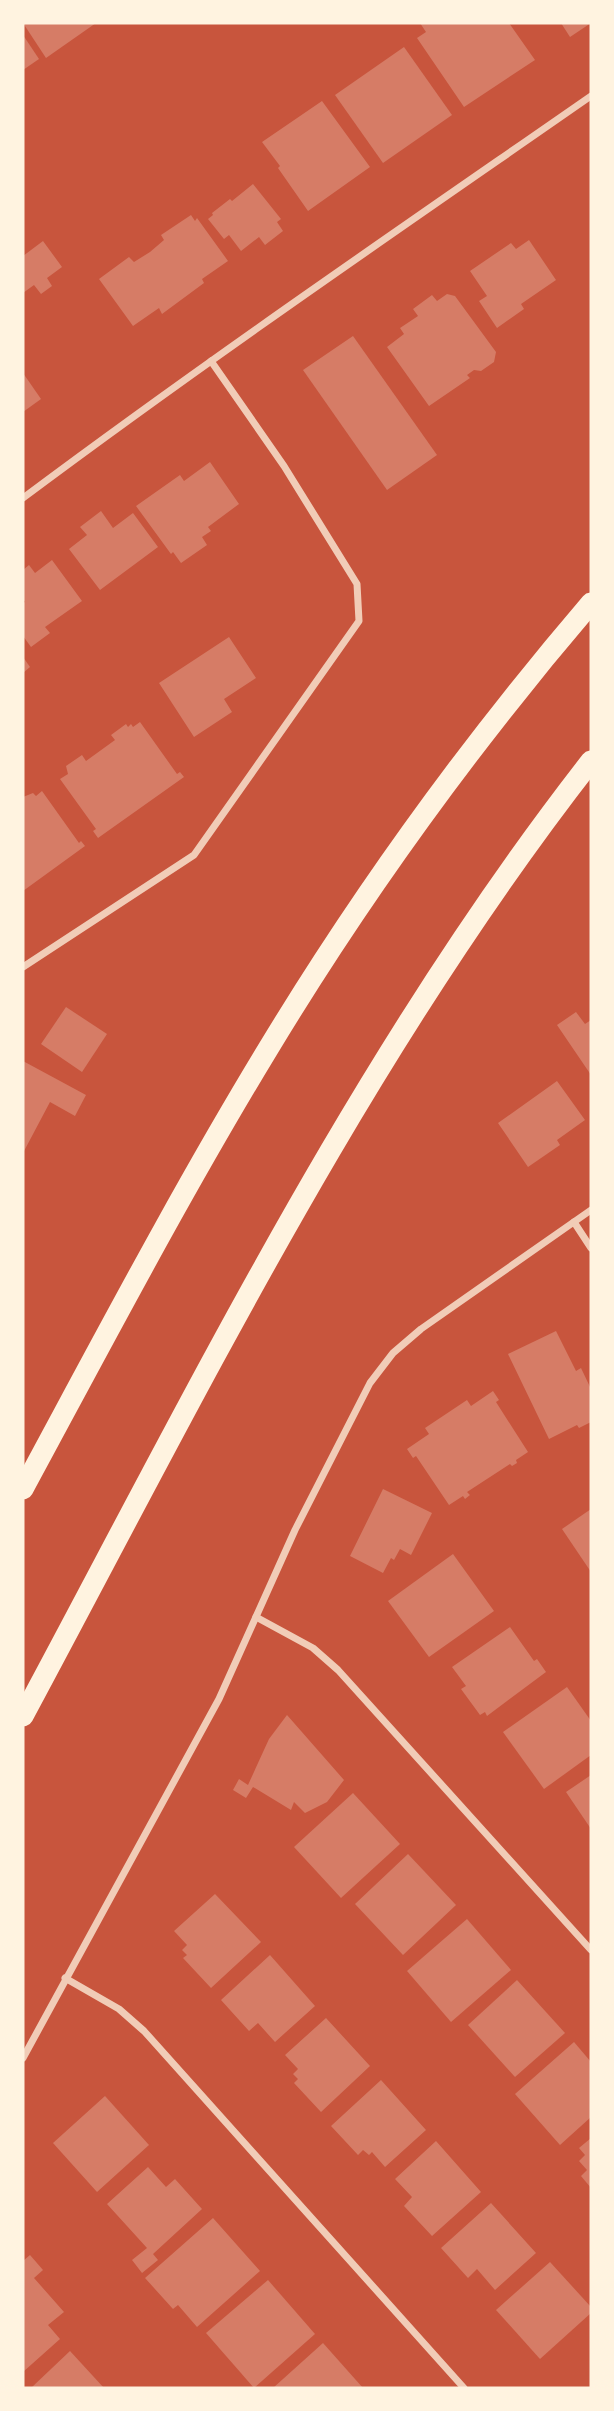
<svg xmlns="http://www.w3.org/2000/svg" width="614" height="2411" viewBox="0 0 614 2411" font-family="Raleway,sans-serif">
<rect width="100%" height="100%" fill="#c8553d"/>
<g fill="#d67c66">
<path d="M23 23H96L46 58Z"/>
<path d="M420 23H509L535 60 464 107 417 38 426 32Z"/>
<path d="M561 23H591L570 37Z"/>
<path d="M23 35 39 59 23 70Z"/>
<path d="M404 47 452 115 383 163 335 95Z"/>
<path d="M322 101 370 167 308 211 278 168 280 166 262 142Z"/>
<path d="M253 184 281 219 277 222 283 231 265 245 259 237 241 251 229 235 224 239 208 219 213 215 212 213 230 199 232 201Z"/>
<path d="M191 215 195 221 197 218 228 261 202 279 204 283 162 314 159 308 133 326 99 279 129 257 134 262 150 252 164 240 161 235Z"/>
<path d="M529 240 556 280 521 304 524 309 497 328 479 301 487 296 470 271 511 243 516 249Z"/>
<path d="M43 241 62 267 47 278 52 286 41 294 34 285 23 293V256Z"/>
<path d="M447 294 455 296 496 352 494 362 481 371 474 370 467 375 470 378 429 406 387 347 404 334 400 328 418 316 413 309 432 295 437 301Z"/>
<path d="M353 336 437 455 387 490 303 370Z"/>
<path d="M23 373 41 399 23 412Z"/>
<path d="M210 462 239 504 208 527 211 531 202 537 207 545 181 563 173 552 171 554 136 506 180 475 184 481Z"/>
<path d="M101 511 113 528 133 513 158 547 100 590 69 549 87 535 80 527Z"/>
<path d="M52 560 82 601 45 627 50 633 31 647 23 636V603L25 602 23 599V570L29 565 35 573Z"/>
<path d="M229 637 256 678 224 699 232 712 194 737 159 683Z"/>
<path d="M23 657 30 667 23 673Z"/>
<path d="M140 722 177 774 180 772 184 777 98 838 93 831 96 829 60 779 68 774 66 766 82 755 86 761 115 740 111 735 126 724 128 727 131 724 133 727Z"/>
<path d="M42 791 79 843 81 841 85 846 23 891V797L33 793 36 796Z"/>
<path d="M66 1007 107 1034 82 1072 41 1044Z"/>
<path d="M576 1012 585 1024 591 1020V1075L557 1025Z"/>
<path d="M23 1061 86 1095 75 1116 50 1102 23 1153Z"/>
<path d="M557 1081 585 1120 557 1140 560 1145 528 1167 498 1123Z"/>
<path d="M556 1331 576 1371 581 1368 591 1389V1422L579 1428 577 1425 549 1439 508 1354Z"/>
<path d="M493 1391 499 1400 496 1402 528 1452 516 1460 517 1463 512 1466 510 1464 467 1492 470 1495 465 1499 463 1496 449 1505 416 1456 413 1458 407 1449 429 1434 425 1428 467 1400 471 1406Z"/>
<path d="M383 1489 432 1513 411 1555 400 1549 394 1560 391 1558 383 1573 350 1556Z"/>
<path d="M591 1509V1572L562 1529Z"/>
<path d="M453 1554 494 1611 429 1657 388 1601Z"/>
<path d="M510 1627 534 1661 537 1659 546 1672 487 1716 485 1712 480 1715 461 1689 466 1686 452 1667Z"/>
<path d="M567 1687 591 1721V1755L544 1789 503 1732Z"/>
<path d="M287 1715 344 1780 327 1802 305 1813 294 1802 291 1810 253 1787 246 1798 233 1790 239 1779 248 1785 269 1739Z"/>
<path d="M591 1775V1829L566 1792Z"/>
<path d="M353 1793 400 1844 341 1898 294 1847Z"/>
<path d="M408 1854 456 1905 403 1955 355 1904Z"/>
<path d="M215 1894 261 1942 211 1988 183 1958 187 1955 182 1950 187 1945 174 1931Z"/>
<path d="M467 1919 511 1970 451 2022 407 1971Z"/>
<path d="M270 1955 315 2006 275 2042 258 2023 249 2031 221 2000Z"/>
<path d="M517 1980 565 2033 515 2077 468 2025Z"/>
<path d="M326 2018 370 2066 321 2112 294 2083 298 2079 293 2074 298 2069 285 2055Z"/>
<path d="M574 2042 591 2062V2117L560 2145 515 2094Z"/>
<path d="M381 2080 426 2130 385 2167 372 2152 369 2155 363 2150 358 2155 331 2126Z"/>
<path d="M105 2096 149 2145 97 2192 53 2143Z"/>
<path d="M591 2138V2188L581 2176 587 2170 579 2161 585 2155 579 2148Z"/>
<path d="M436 2141 481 2192 432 2236 404 2206 412 2197 395 2179Z"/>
<path d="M148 2167 166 2187 175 2179 202 2209 153 2254 158 2260 142 2273 132 2260 147 2248 107 2204Z"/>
<path d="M491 2203 536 2253 495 2290 477 2269 468 2278 441 2248Z"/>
<path d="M213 2218 260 2271 197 2327 178 2305 173 2309 145 2278Z"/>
<path d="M30 2255 43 2270 34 2278 64 2312 48 2325 60 2339 23 2372V2261Z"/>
<path d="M550 2262 591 2307V2313L540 2359 496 2310Z"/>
<path d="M268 2280 315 2334 254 2388 206 2333Z"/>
<path d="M323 2343 363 2388H273Z"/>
<path d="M70 2351 104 2388H31Z"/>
</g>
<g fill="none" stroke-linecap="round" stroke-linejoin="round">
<g stroke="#f1ccb7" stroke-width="7">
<path d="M23 498C209 359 401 228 591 96"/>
<path d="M23 967 194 855 359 621 357 584 284 466 211 361"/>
<path d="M574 1222 591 1248"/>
<path d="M256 1617 313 1648 338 1670 591 1950"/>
<path d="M65 1978 119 2009 144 2031 464 2388"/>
<path d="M23 2058 219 1699 295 1530 370 1383 393 1353 421 1329 591 1210"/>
</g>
<g stroke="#fff3e0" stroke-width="21">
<path d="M23 1489C103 1341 181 1192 268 1049 363 892 472 742 591 603"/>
<path d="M23 1716C198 1390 362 1054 591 761"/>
</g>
</g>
<rect width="614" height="2411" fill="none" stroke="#fff3e0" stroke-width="49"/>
</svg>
